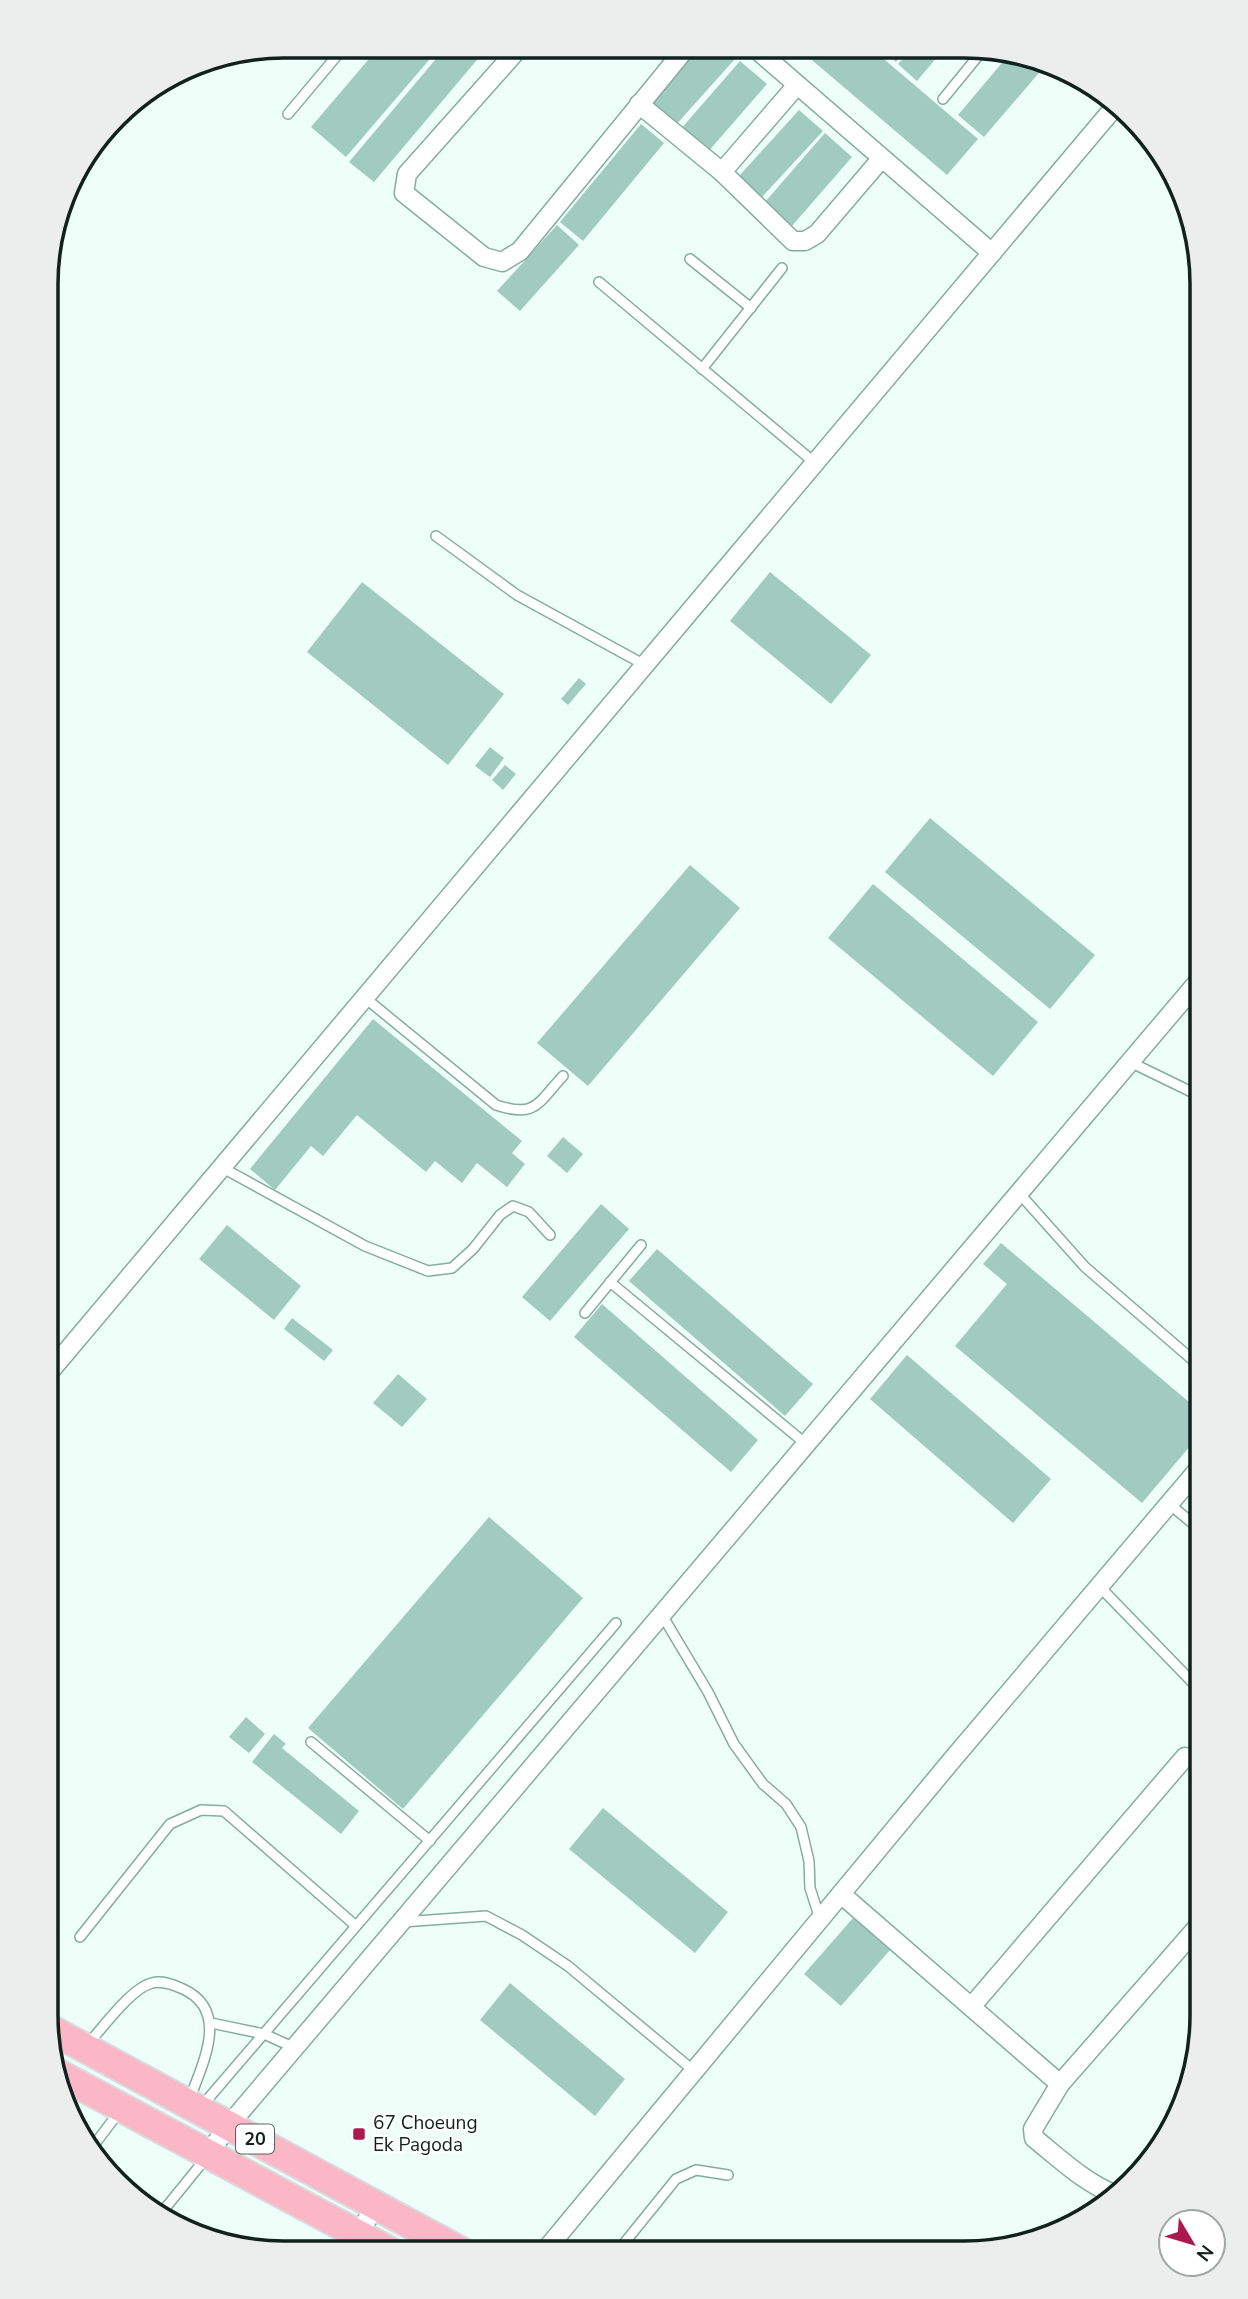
<svg xmlns="http://www.w3.org/2000/svg" width="1248" height="2299" viewBox="0 0 1248 2299" font-family="'Nunito Sans',sans-serif">
<rect width="100%" height="100%" fill="#eefff9"/>
<g fill="#a1cbbe">
<path d="M380 46H441L346 157 311 127Z"/>
<path d="M446 47 487 48 374 182 349 162Z"/>
<path d="M699 48H723L735 59 674 127 649 104Z"/>
<path d="M799 49H872L978 139 947 175Z"/>
<path d="M881 49H906L896 62Z"/>
<path d="M911 49 943 50 917 81 898 64Z"/>
<path d="M1012 51 1044 67 984 137 958 115Z"/>
<path d="M740 61 767 84 707 153 680 130Z"/>
<path d="M799 110 823 131 762 197 739 176Z"/>
<path d="M641 124 664 143 583 241 560 222Z"/>
<path d="M825 133 852 157 792 226 765 202Z"/>
<path d="M557 225 579 245 520 311 497 291Z"/>
<path d="M770 572 871 655 831 704 730 621Z"/>
<path d="M362 582 504 694 448 765 307 652Z"/>
<path d="M579 678 586 684 568 705 561 699Z"/>
<path d="M490 747 504 758 490 777 475 766Z"/>
<path d="M505 765 516 774 503 790 492 780Z"/>
<path d="M930 818 1095 955 1050 1009 885 872Z"/>
<path d="M690 865 740 908 588 1086 537 1043Z"/>
<path d="M873 884 1038 1022 993 1076 828 938Z"/>
<path d="M373 1019 522 1141 512 1153 525 1164 507 1187 477 1163 462 1183 435 1161 426 1172 357 1115 323 1156 311 1146 275 1190 250 1169Z"/>
<path d="M563 1137 583 1154 567 1173 547 1156Z"/>
<path d="M601 1204 629 1229 550 1321 522 1297Z"/>
<path d="M227 1225 301 1286 274 1320 199 1259Z"/>
<path d="M1001 1243 1202 1413V1432L1142 1503 955 1346 1007 1284 983 1264Z"/>
<path d="M657 1249 813 1384 785 1416 629 1281Z"/>
<path d="M602 1304 758 1440 731 1472 574 1337Z"/>
<path d="M292 1318 333 1350 324 1361 284 1329Z"/>
<path d="M907 1355 1051 1479 1013 1523 870 1399Z"/>
<path d="M398 1374 427 1399 402 1427 373 1403Z"/>
<path d="M489 1517 583 1598 403 1809 308 1728Z"/>
<path d="M246 1717 265 1734 249 1753 229 1737Z"/>
<path d="M274 1734 286 1744 282 1748 359 1811 341 1834 252 1762Z"/>
<path d="M603 1808 728 1912 695 1953 569 1849Z"/>
<path d="M853 1918 890 1950 841 2006 804 1974Z"/>
<path d="M510 1983 625 2079 595 2116 480 2020Z"/>
</g>
<g fill="none" stroke-linecap="round" stroke-linejoin="round">
<defs>
<g id="service">
<path d="M963 50 975 59"/>
<path d="M943 99 983 50"/>
<path d="M288 114 345 46"/>
<path d="M690 259 751 308"/>
<path d="M599 282 815 463"/>
<path d="M702 369 782 268"/>
<path d="M436 536 517 595 643 664"/>
<path d="M364 997 496 1105C536 1118 537 1104 563 1076"/>
<path d="M1130 1062 1202 1097"/>
<path d="M221 1167 365 1246 428 1271 452 1268 473 1249 500 1215 513 1206 529 1212 550 1235"/>
<path d="M1019 1193 1085 1267 1202 1368"/>
<path d="M610 1282 806 1444"/>
<path d="M585 1313 641 1245"/>
<path d="M1168 1503 1202 1531"/>
<path d="M1099 1586 1198 1688"/>
<path d="M662 1615 708 1692 734 1744 763 1784 786 1804 801 1827 809 1861 810 1888 820 1919"/>
<path d="M311 1742 430 1841"/>
<path d="M402 1922 486 1916 522 1935 568 1966 694 2071"/>
<path d="M80 1937 170 1824 201 1810 224 1811 356 1926"/>
<path d="M211 2023 264 2034 295 2048"/>
<path d="M87 2045C102 2029 131 1988 152 1983 162 1980 174 1985 183 1989 231 2011 202 2064 189 2101"/>
<path d="M201 2107 616 1623"/>
<path d="M94 2145 119 2112"/>
<path d="M163 2211 206 2158"/>
<path d="M617 2252 676 2179 696 2170 728 2175"/>
</g>
<g id="minor">
<path d="M520 47 407 174 404 193 484 257 502 262 520 251 686 48"/>
<path d="M755 48 992 253"/>
<path d="M639 104 722 172 793 241H805L817 234 881 159"/>
<path d="M722 172 797 85"/>
<path d="M46 1376 1118 103"/>
<path d="M841 1894 1060 2084"/>
<path d="M971 2007 1185 1757"/>
<path d="M208 2154 229 2125 1202 977"/>
<path d="M1118 2196C1086 2184 1060 2159 1034 2138L1033 2129 1060 2084 1202 1922"/>
<path d="M355 2252 359 2234 376 2204"/>
<path d="M544 2252 952 1760 1202 1465"/>
</g>
<g id="primary">
<path d="M48 2028 462 2252"/>
<path d="M55 2072 391 2252"/>
</g>
</defs>
<use href="#service" stroke="#83ada0" stroke-width="12"/>
<use href="#minor" stroke="#83ada0" stroke-width="21"/>
<use href="#primary" stroke="#d9dbdb" stroke-width="32"/>
<use href="#service" stroke="#fff" stroke-width="9"/>
<use href="#minor" stroke="#fff" stroke-width="18"/>
<use href="#primary" stroke="#fbb7c7" stroke-width="28"/>
</g>
<rect fill="#ab194f" stroke="#fff" stroke-width="2.5" x="352" y="2127" width="14" height="14" rx="3.5"/>
<g text-anchor="middle" dominant-baseline="central" stroke-width="5" stroke-linejoin="round" paint-order="stroke">
<rect fill="#fff" stroke="#586461" stroke-width="2" x="236" y="2124.5" width="38" height="29" rx="5"/>
<g font-size="18" font-weight="bold" fill="#11211d">
<text x="255" y="2139">20</text>
</g>
<g font-size="19" fill="#11211d" stroke="#fff" text-anchor="start">
<text x="373" y="2123">67 Choeung<tspan x="373" dy="22">Ek Pagoda</tspan></text>
</g>
</g>
<path d="M0 0H1248V2299H0ZM284 58H964A226 226 0 0 1 1190 284V2015A226 226 0 0 1 964 2241H284A226 226 0 0 1 58 2015V284A226 226 0 0 1 284 58Z" fill="#eceded" fill-rule="evenodd"/>
<path fill="none" stroke="#11211d" stroke-width="3.5" d="M284 58H964A226 226 0 0 1 1190 284V2015A226 226 0 0 1 964 2241H284A226 226 0 0 1 58 2015V284A226 226 0 0 1 284 58Z"/>
<g transform="translate(1192 2243) rotate(128)"><circle r="33" fill="#ffffff" stroke="#a0a6a5" stroke-width="2"/>
<path d="M0-5L12 26L0 18L-12 26Z" fill="#ab194f"/>
<text y="-10" font-size="19" font-weight="bold" text-anchor="middle" fill="#11211d">N</text>
</g>
</svg>
